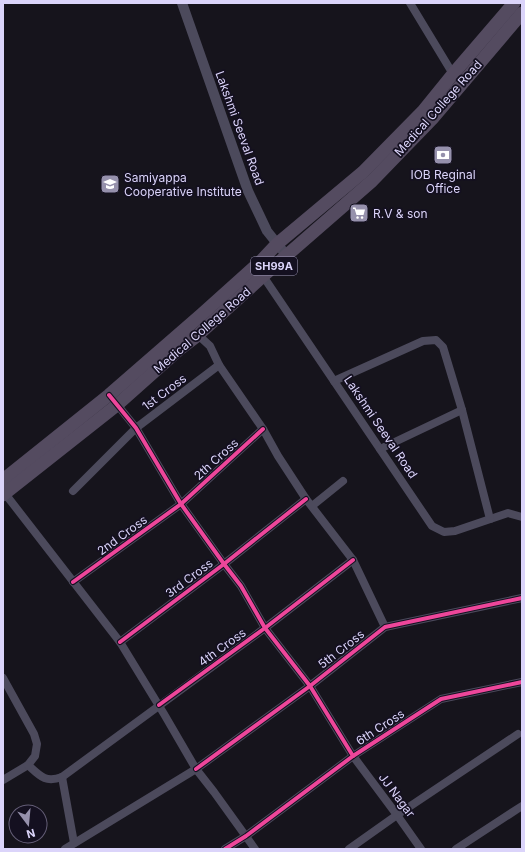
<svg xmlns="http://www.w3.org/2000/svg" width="525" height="852" viewBox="0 0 525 852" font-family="Inter,sans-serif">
<rect width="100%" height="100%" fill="#16141c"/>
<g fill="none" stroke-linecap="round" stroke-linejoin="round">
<g stroke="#4c4a5c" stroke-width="8">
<path d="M410 3 453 74"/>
<path d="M263 276 432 526 444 532 455 531 508 513 522 517"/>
<path d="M198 335 210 346 219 365 263 429 278 456 306 499 353 560 385 627"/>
<path d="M334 381 423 341 436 340 443 347 462 410 490 519"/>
<path d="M115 402 136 428 181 504 224 564 241 586 265 628 310 686 353 756 397 815 421 849"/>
<path d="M380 449 462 410"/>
<path d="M3 491 120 642 164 714 196 769 214 792 255 849"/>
<path d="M73 491 136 428 219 365"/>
<path d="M312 506 343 481"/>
<path d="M73 582 181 504 263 429"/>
<path d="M120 642 224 564 306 499"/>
<path d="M3 678 34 734 37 744 35 756 28 765 3 780"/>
<path d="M28 765C40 776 45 783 62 777L265 628 353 560"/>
<path d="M62 777 74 843"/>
<path d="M65 849 196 769 310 686 385 627 522 598"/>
<path d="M225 849 246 836 353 756 441 699 522 682"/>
<path d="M349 849 397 815 518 734"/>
<path d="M456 849 522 806"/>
</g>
<path stroke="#4c4a5c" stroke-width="10" d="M182 3 248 191 267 231 287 256"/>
<g stroke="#544b60" stroke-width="13">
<path d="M3 480 109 395 201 315 262 260 277 244 363 172 423 111 453 74 514 3"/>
<path d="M3 495 117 405 181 348 198 335 263 276 372 181 432 119 522 13"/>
</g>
<defs>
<g id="cycleway">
<path d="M109 395 136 428 181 504 224 564 241 586 265 628 310 686 353 756"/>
<path d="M73 582 181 504 263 429"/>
<path d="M120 642 224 564 306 499"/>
<path d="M159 705 265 628 353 560"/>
<path d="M196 769 310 686 385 627 522 598"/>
<path d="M225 849 246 836 353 756 441 699 522 682"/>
</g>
</defs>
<use href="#cycleway" stroke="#141020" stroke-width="6"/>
<use href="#cycleway" stroke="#ed469a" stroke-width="4"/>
</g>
<defs>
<symbol id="bank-square" viewBox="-11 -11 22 22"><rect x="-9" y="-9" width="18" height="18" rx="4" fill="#9691ac" stroke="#141020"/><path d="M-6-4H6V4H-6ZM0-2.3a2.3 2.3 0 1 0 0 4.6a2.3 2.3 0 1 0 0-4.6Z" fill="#fff"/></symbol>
<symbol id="university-square" viewBox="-11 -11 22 22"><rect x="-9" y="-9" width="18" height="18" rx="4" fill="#9691ac" stroke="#141020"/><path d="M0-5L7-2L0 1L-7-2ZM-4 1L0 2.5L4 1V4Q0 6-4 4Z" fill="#fff"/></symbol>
<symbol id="supermarket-square" viewBox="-11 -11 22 22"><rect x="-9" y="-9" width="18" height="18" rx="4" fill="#9691ac" stroke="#141020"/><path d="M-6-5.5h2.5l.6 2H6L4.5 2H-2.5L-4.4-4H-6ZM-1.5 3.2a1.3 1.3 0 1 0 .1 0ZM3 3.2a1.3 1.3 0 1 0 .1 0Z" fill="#fff"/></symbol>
</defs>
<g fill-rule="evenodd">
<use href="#bank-square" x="432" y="144" width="22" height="22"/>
<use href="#university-square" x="99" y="173" width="22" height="22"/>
<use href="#supermarket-square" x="348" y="202" width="22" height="22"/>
</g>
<g text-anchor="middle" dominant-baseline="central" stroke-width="3.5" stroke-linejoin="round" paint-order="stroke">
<rect fill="#141020" stroke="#9f99b9" stroke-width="1" x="251" y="257" width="46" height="18" rx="3"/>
<g font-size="11" font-weight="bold" fill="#dbd4fa">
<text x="274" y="266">SH99A</text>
</g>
<g font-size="12" fill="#dbd4fa" stroke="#141020">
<text transform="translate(438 108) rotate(-48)">Medical College Road</text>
<text transform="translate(240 128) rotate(70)">Lakshmi Seeval Road</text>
<text transform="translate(202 330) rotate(-41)">Medical College Road</text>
<text transform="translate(164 392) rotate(-37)">1st Cross</text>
<text transform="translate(381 427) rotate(56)">Lakshmi Seeval Road</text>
<text transform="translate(216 459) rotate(-42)">2th Cross</text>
<text transform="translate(122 535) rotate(-36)">2nd Cross</text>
<text transform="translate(189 578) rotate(-37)">3rd Cross</text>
<text transform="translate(222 647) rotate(-36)">4th Cross</text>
<text transform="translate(341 649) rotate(-38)">5th Cross</text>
<text transform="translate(380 727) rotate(-33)">6th Cross</text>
<text transform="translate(397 795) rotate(53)">JJ Nagar</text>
</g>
<g font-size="12" fill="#dbd4fa" stroke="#141020" text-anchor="start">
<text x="443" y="174" text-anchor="middle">IOB Reginal<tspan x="443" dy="14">Office</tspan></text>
<text x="124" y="177">Samiyappa<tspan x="124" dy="14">Cooperative Institute</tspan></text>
<text x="373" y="213">R.V &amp; son</text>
</g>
</g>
<rect width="525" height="852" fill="none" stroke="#dbd4fa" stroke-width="8"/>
<g transform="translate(28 824) rotate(164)"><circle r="19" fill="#141020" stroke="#645e77"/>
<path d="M0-3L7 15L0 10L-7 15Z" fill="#9691ac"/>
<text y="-6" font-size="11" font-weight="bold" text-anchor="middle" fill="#dbd4fa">N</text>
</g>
</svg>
